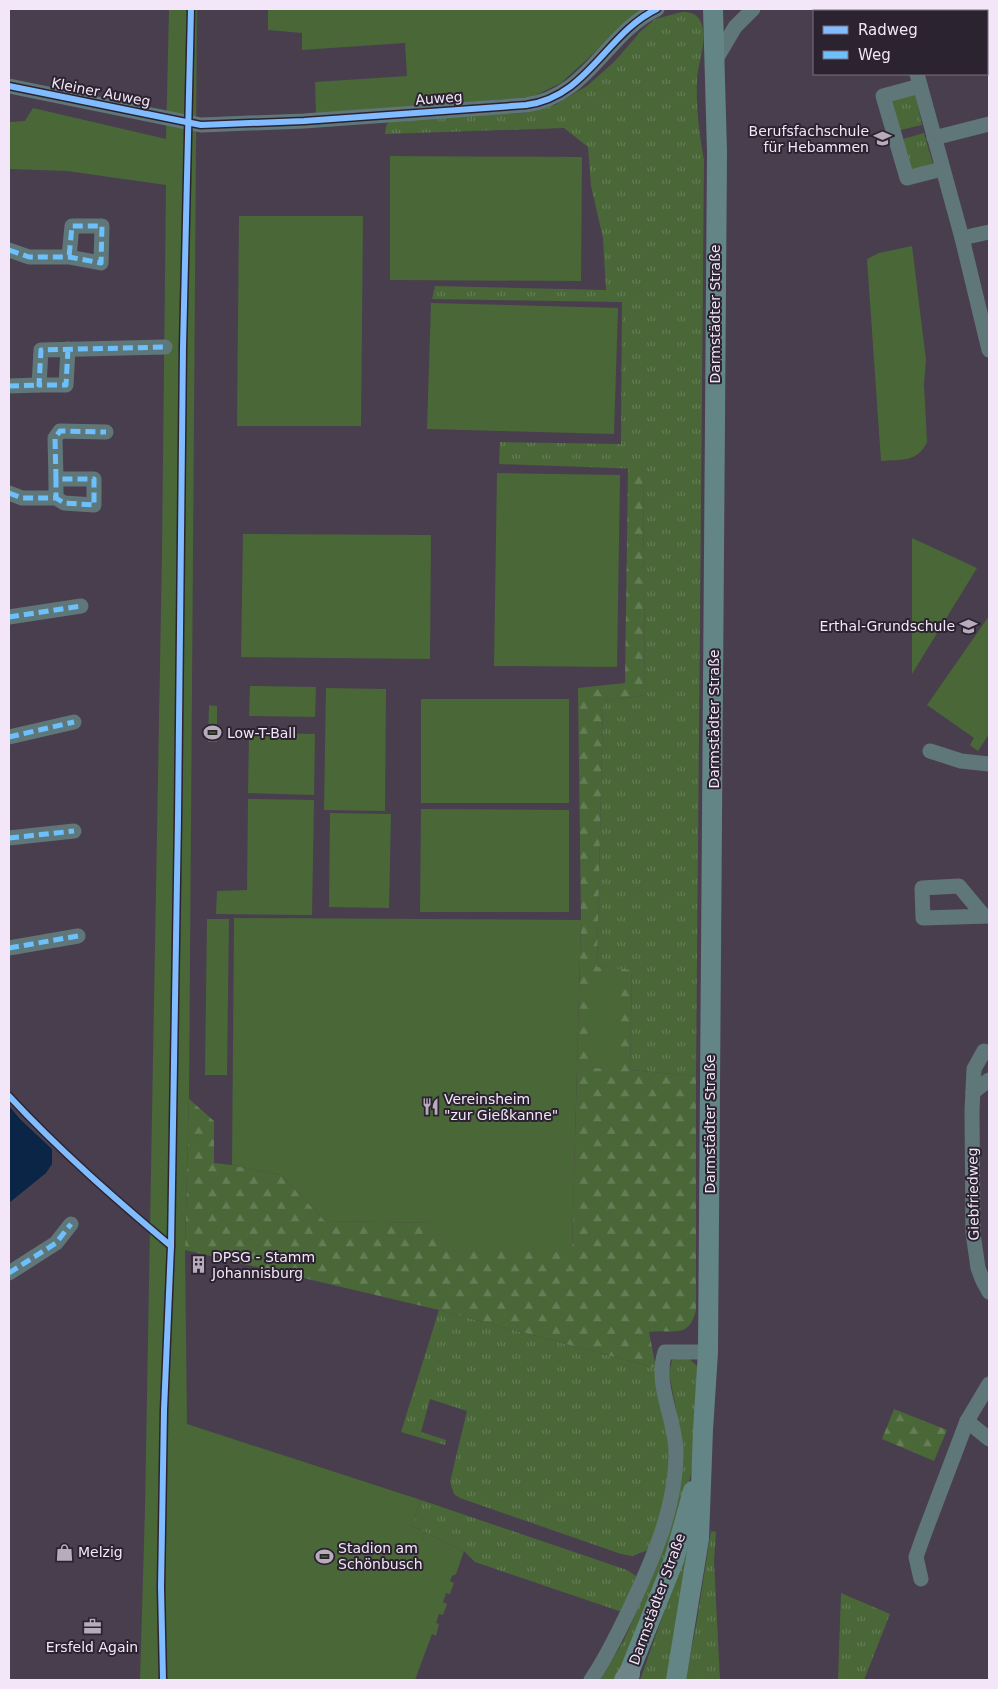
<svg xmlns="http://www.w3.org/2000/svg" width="998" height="1689" viewBox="0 0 998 1689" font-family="'DejaVu Sans',sans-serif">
<defs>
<pattern id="grass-tufts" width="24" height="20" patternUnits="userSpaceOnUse" patternTransform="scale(1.25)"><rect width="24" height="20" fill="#4a6738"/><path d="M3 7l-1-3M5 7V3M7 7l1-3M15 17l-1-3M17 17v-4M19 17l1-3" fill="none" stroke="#657d56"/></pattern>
<pattern id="forest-firs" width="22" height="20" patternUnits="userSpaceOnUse" patternTransform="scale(1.25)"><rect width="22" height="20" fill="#4a6738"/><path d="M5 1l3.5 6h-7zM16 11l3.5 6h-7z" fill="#657d56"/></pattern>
</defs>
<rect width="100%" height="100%" fill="#493e4e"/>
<g fill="url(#grass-tufts)">
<path d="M682 12C691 12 697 14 701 22 708 41 698 61 697 80 696 107 699 133 704 160L696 1076 630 1070 632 971 597 967 603 701 645 695 643 469 499 464 500 442 621 444 622 302 432 299 435 286 606 290 603 238 591 186 588 147 564 128 385 134C386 126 386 122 394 119L525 113 555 105 587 86 615 61 641 31 655 19Z"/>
<path d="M915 93 922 125 900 130 891 99Z"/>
<path d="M924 133 933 164 912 172 903 139Z"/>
<path d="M439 1310 656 1368 671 1451 665 1496 653 1539 648 1550 632 1556 621 1554 460 1498 454 1494 450 1482 467 1411 430 1399 421 1432 446 1440 445 1445 401 1432Z"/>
<path d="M683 1357H687L697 1366 696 1434 691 1473 680 1524 616 1680H600L624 1640 640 1604 658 1557 677 1414 669 1373 672 1360Z"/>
<path d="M421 1500 627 1570 636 1576 622 1612 475 1562 464 1551 412 1526Z"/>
<path d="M711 1531 716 1532 714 1561 720 1680H685L696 1626Z"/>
<path d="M692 1533 672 1680H640Z"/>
<path d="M841 1593 890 1614 864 1680H838Z"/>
</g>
<g fill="url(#forest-firs)">
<path d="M628 468H643L645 695 603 701 597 967 632 970 630 1070 696 1076V1310C689 1341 671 1328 649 1332L656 1368 439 1310 185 1250 189 1099 214 1121V1163L232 1165 281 1175 325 1221 438 1223 437 1249 572 1251 581 920 578 688 625 683Z"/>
<path d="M894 1409 947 1430 934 1461 882 1439Z"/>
</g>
<g fill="#4a6738">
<path d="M169 9H197L189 1098 185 1250 187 1424 421 1500 412 1526 464 1551 456 1574 452 1576 450 1581 454 1583 450 1594 446 1593 443 1602 447 1604 443 1615 439 1614 436 1623 439 1624 436 1636 432 1634 415 1680H140L145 1508 162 551 166 185 67 171 9 169V122L25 121 33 108 166 139Z"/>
<path d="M268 9H646L637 14 561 83 532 97 316 114 315 82 407 76 405 43 302 50V33L268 30Z"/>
<path d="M390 156 582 157 581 281 390 280Z"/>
<path d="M239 216H363L361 426H237Z"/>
<path d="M912 246 926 360 924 384 927 442C917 463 901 459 881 461L867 259 879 253Z"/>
<path d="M431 303 618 308 614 434 427 429Z"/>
<path d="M497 473 620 475 617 667 494 666Z"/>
<path d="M243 534 431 535 430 659 241 657Z"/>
<path d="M912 538 977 568 912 674Z"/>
<path d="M989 616V734L978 751 970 745 974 738 927 705Z"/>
<path d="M250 686 316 687 315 717 249 716Z"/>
<path d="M326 688 386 689 385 811 324 810Z"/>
<rect x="421" y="699" width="148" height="104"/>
<path d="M209 705 217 706V742H208Z"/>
<path d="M249 733 315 734 314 795 248 793Z"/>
<path d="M248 799 314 800 312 915 216 914 217 891 247 890Z"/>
<path d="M421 809 569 810V912H420Z"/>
<path d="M330 813 391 814 389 908 329 907Z"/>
<path d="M234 918 581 920 572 1252 437 1250V1223L325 1221 281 1175 232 1165Z"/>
<path d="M207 919H229L227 1075H205Z"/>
<path d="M592 973H621L620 1069 591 1068Z"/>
</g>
<path fill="#0a2546" d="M9 1106 20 1119 52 1149V1164L46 1173 9 1203Z"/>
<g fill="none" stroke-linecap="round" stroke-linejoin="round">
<g stroke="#60777a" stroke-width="15">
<path d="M715 61 735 27 753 9"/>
<path d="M917 74 962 238 989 350"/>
<path d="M9 86 201 125 304 121 526 105C588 97 606 33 657 9"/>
<path d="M920 86 883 96 907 178 942 169"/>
<path d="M934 138 989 124"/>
<path d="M962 238 989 232"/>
<path d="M9 250 29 257H69L101 263 102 226H72L69 257"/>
<path d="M68 349 66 385H39L41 350 165 347"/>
<path d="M9 386 39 385"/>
<path d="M56 479 55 438 60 431 106 432"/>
<path d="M9 493 22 498H56L64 503 94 505V479H56V498"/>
<path d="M9 617 81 606"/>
<path d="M9 737 74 722"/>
<path d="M930 751 961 761 989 764"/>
<path d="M9 838 74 831"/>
<path d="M984 916 959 886 922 888 923 918 989 916"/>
<path d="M9 948 78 936"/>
<path d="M989 1053 984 1051 974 1069 972 1111 973 1233 978 1268 983 1281 989 1292"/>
<path d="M973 1092 989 1080"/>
<path d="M9 1273 56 1243 71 1224"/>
<path d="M967 1421 989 1439"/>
<path d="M921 1579 916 1557 923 1537 967 1421 989 1384"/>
<path d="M591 1680C607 1657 619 1631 631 1606 653 1559 676 1507 676 1453 676 1419 654 1385 665 1352H708"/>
</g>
<g stroke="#648586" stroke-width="20">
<path d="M626 1680 674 1560 693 1491"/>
<path d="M676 1680 699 1539 703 1430 708 1352 717 152 713 9"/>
</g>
<path stroke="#6e8488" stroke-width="22" d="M625 1680 629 1674"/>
<g stroke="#6cc0fc" stroke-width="5" stroke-dasharray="10 5" stroke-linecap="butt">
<path d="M9 250 29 257H69L101 263 102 226H72L69 257"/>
<path d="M68 349 66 385H39L41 350 165 347"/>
<path d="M9 386 39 385"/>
<path d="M56 479 55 438 60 431 106 432"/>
<path d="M9 493 22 498H56L64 503 94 505V479H56V498"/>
<path d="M9 617 81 606"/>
<path d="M9 737 74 722"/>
<path d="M9 838 74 831"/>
<path d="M9 948 78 936"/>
<path d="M9 1273 56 1243 71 1224"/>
</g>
<defs>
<g id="cycleway">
<path d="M9 86 201 125 304 121 526 105C588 97 606 33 657 9"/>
<path d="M9 1096C59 1150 114 1198 171 1246"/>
<path d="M163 1680 161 1587 164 1410 171 1246 178 818 183 347 191 9"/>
</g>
</defs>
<use href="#cycleway" stroke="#2c2330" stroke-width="9"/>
<use href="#cycleway" stroke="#80bcff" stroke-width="6"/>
</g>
<defs>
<symbol id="school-bare" viewBox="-9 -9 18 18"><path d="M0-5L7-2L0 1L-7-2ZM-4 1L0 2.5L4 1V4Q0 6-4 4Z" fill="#b7abbc" stroke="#2c2330" stroke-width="2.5" paint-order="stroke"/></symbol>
<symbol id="stadium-bare" viewBox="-9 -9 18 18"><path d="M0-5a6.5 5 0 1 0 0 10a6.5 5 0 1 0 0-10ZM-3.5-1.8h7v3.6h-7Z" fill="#b7abbc" stroke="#2c2330" stroke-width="2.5" paint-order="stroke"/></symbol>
<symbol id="restaurant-bare" viewBox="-9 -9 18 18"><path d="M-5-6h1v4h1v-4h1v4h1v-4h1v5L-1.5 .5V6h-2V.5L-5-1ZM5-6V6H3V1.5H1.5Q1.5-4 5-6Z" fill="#b7abbc" stroke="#2c2330" stroke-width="2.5" paint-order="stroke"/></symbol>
<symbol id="building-bare" viewBox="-9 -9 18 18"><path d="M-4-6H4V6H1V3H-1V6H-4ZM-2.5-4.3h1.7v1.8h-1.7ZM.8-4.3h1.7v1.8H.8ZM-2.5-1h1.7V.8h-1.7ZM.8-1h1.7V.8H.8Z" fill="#b7abbc" stroke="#2c2330" stroke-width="2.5" paint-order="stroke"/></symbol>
<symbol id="shop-bare" viewBox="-9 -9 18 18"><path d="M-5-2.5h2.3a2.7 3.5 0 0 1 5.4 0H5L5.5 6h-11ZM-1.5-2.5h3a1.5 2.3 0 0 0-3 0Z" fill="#b7abbc" stroke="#2c2330" stroke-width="2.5" paint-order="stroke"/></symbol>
<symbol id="office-bare" viewBox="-9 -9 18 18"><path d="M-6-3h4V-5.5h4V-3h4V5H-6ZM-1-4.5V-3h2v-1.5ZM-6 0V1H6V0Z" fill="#b7abbc" stroke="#2c2330" stroke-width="2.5" paint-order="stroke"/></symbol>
</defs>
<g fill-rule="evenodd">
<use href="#school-bare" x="870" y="126" width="25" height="25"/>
<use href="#school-bare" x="956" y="614" width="25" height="25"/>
<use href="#stadium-bare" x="200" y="720" width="25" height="25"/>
<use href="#restaurant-bare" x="418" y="1094" width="25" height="25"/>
<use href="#building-bare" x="186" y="1252" width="25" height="25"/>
<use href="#shop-bare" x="52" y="1540" width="25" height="25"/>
<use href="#stadium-bare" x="312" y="1544" width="25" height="25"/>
<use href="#office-bare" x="80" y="1614" width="25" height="25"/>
</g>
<g text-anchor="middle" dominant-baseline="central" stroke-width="4" stroke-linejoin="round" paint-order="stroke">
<g font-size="14" fill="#f2e6f8" stroke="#2c2330">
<text transform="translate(101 92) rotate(11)">Kleiner Auweg</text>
<text transform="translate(439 98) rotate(-4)">Auweg</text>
<text transform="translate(715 314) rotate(-90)">Darmstädter Straße</text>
<text transform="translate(714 719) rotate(-90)">Darmstädter Straße</text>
<text transform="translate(710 1124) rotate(-90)">Darmstädter Straße</text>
<text transform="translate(973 1194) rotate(-91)">Giebfriedweg</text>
<text transform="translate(657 1599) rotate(-70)">Darmstädter Straße</text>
</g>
<g font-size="14" fill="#f2e6f8" stroke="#2c2330" text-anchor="start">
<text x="869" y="131" text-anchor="end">Berufsfachschule<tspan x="869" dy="16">für Hebammen</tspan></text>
<text x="955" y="626" text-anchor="end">Erthal-Grundschule</text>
<text x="227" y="733">Low-T-Ball</text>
<text x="444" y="1099">Vereinsheim<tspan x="444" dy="16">"zur Gießkanne"</tspan></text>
<text x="212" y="1257">DPSG - Stamm<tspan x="212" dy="16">Johannisburg</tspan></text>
<text x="338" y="1548">Stadion am<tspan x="338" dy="16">Schönbusch</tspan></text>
<text x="78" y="1552">Melzig</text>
<text x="92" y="1647" text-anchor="middle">Ersfeld Again</text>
</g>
</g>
<rect width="998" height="1689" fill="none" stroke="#f2e6f8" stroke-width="20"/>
<rect x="813" y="10" width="175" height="65" fill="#2c2330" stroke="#7b7180"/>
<rect x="823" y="26" width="25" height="8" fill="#80bcff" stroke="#7b7180"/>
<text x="858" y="35" font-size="15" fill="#f2e6f8">Radweg</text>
<rect x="823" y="51" width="25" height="8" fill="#6cc0fc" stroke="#7b7180"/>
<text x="858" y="60" font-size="15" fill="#f2e6f8">Weg</text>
</svg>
